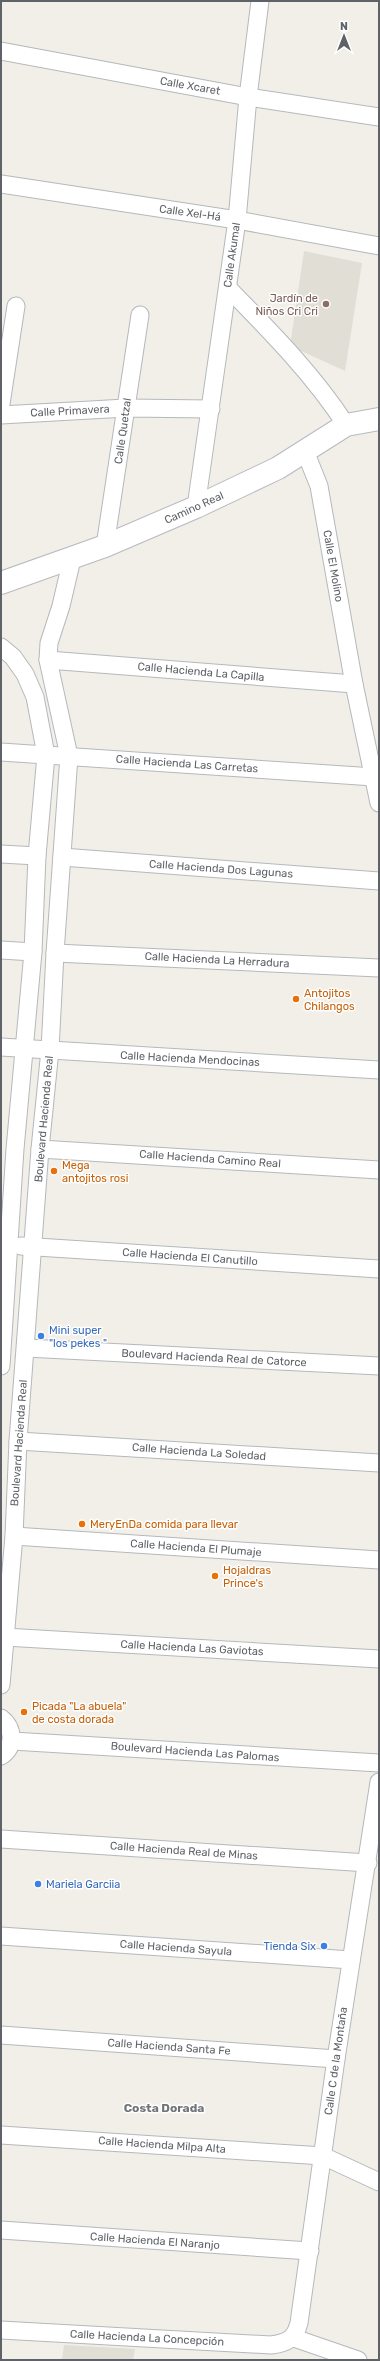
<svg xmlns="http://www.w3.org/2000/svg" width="380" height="2361" viewBox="0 0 380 2361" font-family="Rubik,sans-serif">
<rect width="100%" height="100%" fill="#f1efe8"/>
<g fill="#e1ded6">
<path d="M304 251 362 263 345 371 290 346Z"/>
<path d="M64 2345 135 2349 133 2360H62Z"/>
</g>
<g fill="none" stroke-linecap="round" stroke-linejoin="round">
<defs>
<g id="street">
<path d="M1 51 248 97 379 117"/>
<path d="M1 184 237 220 379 246"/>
<path d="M228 288C270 331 313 374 346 425"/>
<path d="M1 404 16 306"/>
<path d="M1 415 126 408 211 409"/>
<path d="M305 451 319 486 354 684 379 803"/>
<path d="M196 507 237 220 248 97 260 1"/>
<path d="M105 546 140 315"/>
<path d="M1 647 13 657 25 674 35 697 46 755 37 856 33 952 15 1149 1 1366"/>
<path d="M48 660 354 684"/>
<path d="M1 752 374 777"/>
<path d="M1 854 37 856"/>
<path d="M62 857 379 881"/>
<path d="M1 950 33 952"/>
<path d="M55 953 379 968"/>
<path d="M1 1047 379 1070"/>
<path d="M40 1149 379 1170"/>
<path d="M21 1246 379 1269"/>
<path d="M26 1348 379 1366"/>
<path d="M18 1441 379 1463"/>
<path d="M14 1536 379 1560"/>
<path d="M5 1637 379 1659"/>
<path d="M1 1685 14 1536 18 1441 40 1149 50 1050 55 953 69 756 48 660 49 643 61 606 72 559"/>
<path d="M1 1718C14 1728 15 1747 1 1756"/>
<path d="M12 1741 379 1763"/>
<path d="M1 1839 368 1863"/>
<path d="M1 1936 351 1960"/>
<path d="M1 2035 336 2059"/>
<path d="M1 2135 323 2156 379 2182"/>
<path d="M1 2230 310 2251"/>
<path d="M1 2330 271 2345C287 2343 295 2339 299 2323L336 2059 379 1782"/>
<path d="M294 2338 358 2360"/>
</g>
<path id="secondary" d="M1 583 105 546 196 507 278 468 346 425 379 419"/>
</defs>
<use href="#street" stroke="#b5b8bc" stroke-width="19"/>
<use href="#secondary" stroke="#b6babf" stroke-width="24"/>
<use href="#street" stroke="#fff" stroke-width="17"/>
<use href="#secondary" stroke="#fff" stroke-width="22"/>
</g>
<circle fill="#8d6e63" stroke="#fff" stroke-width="1.5" cx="326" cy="304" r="4"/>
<g fill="#e8710a" stroke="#fff" stroke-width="1.5">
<circle cx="296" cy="999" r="4"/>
<circle cx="54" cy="1171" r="4"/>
<circle cx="82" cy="1524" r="4"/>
<circle cx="215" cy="1576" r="4"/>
<circle cx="24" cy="1712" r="4"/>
</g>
<g fill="#3f7fe0" stroke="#fff" stroke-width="1.5">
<circle cx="41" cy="1336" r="4"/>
<circle cx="38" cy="1884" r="4"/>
<circle cx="324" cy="1946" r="4"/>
</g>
<g text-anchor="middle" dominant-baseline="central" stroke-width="3" stroke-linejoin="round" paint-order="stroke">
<g font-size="11" fill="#5f6368" stroke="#fff">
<text transform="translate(190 86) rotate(10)">Calle Xcaret</text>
<text transform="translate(190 213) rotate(8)">Calle Xel-Há</text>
<text transform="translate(232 255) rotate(-82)">Calle Akumal</text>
<text transform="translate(70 411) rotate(-3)">Calle Primavera</text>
<text transform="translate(123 431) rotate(-82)">Calle Quetzal</text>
<text transform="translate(194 508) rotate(-24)">Camino Real</text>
<text transform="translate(333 566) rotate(80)">Calle El Molino</text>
<text transform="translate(201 672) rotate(5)">Calle Hacienda La Capilla</text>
<text transform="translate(187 764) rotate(4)">Calle Hacienda Las Carretas</text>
<text transform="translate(221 869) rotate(4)">Calle Hacienda Dos Lagunas</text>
<text transform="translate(217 960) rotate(3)">Calle Hacienda La Herradura</text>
<text transform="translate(190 1059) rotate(3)">Calle Hacienda Mendocinas</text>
<text transform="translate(44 1119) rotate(-85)">Boulevard Hacienda Real</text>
<text transform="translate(210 1159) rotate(4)">Calle Hacienda Camino Real</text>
<text transform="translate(190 1257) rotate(4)">Calle Hacienda El Canutillo</text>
<text transform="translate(214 1358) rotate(3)">Boulevard Hacienda Real de Catorce</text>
<text transform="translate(19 1443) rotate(-86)">Boulevard Hacienda Real</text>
<text transform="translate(199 1452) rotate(4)">Calle Hacienda La Soledad</text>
<text transform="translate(196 1548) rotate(4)">Calle Hacienda El Plumaje</text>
<text transform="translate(192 1648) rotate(3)">Calle Hacienda Las Gaviotas</text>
<text transform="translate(195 1752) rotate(4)">Boulevard Hacienda Las Palomas</text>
<text transform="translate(184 1851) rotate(4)">Calle Hacienda Real de Minas</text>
<text transform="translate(176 1948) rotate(4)">Calle Hacienda Sayula</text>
<text transform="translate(169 2047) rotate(4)">Calle Hacienda Santa Fe</text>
<text transform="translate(336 2061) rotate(-82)">Calle C de la Montaña</text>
<text transform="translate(162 2145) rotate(4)">Calle Hacienda Milpa Alta</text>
<text transform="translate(155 2241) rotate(4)">Calle Hacienda El Naranjo</text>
<text transform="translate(147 2338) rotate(3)">Calle Hacienda La Concepción</text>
</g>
<g font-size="11" fill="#785e54" stroke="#fff" text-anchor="end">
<text x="318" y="298">Jardín de<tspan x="318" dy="13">Niños Cri Cri</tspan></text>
</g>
<g font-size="11" fill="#c56008" stroke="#fff" text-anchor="start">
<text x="304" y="993">Antojitos<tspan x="304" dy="13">Chilangos</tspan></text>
<text x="62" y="1165">Mega<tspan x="62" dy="13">antojitos rosi</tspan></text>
<text x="90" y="1524">MeryEnDa comida para llevar</text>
<text x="223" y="1570">Hojaldras<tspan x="223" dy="13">Prince's</tspan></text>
<text x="32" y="1706">Picada "La abuela"<tspan x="32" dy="13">de costa dorada</tspan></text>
</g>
<g font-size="11" fill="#366cbe" stroke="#fff" text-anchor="start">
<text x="49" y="1330">Mini super<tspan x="49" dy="13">"los pekes "</tspan></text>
<text x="46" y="1884">Mariela Garciia</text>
<text x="316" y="1946" text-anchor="end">Tienda Six</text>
</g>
<g font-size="12" font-weight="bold" fill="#70757a" stroke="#fff">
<text x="164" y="2108">Costa Dorada</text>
</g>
</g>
<rect width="380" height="2361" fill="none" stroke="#5f6368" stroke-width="4"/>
<g transform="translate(344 36)" stroke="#ffffff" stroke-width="3" paint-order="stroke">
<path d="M0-3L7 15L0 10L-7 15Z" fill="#5f6368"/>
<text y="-6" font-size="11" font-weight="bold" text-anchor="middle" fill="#5f6368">N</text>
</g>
</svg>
